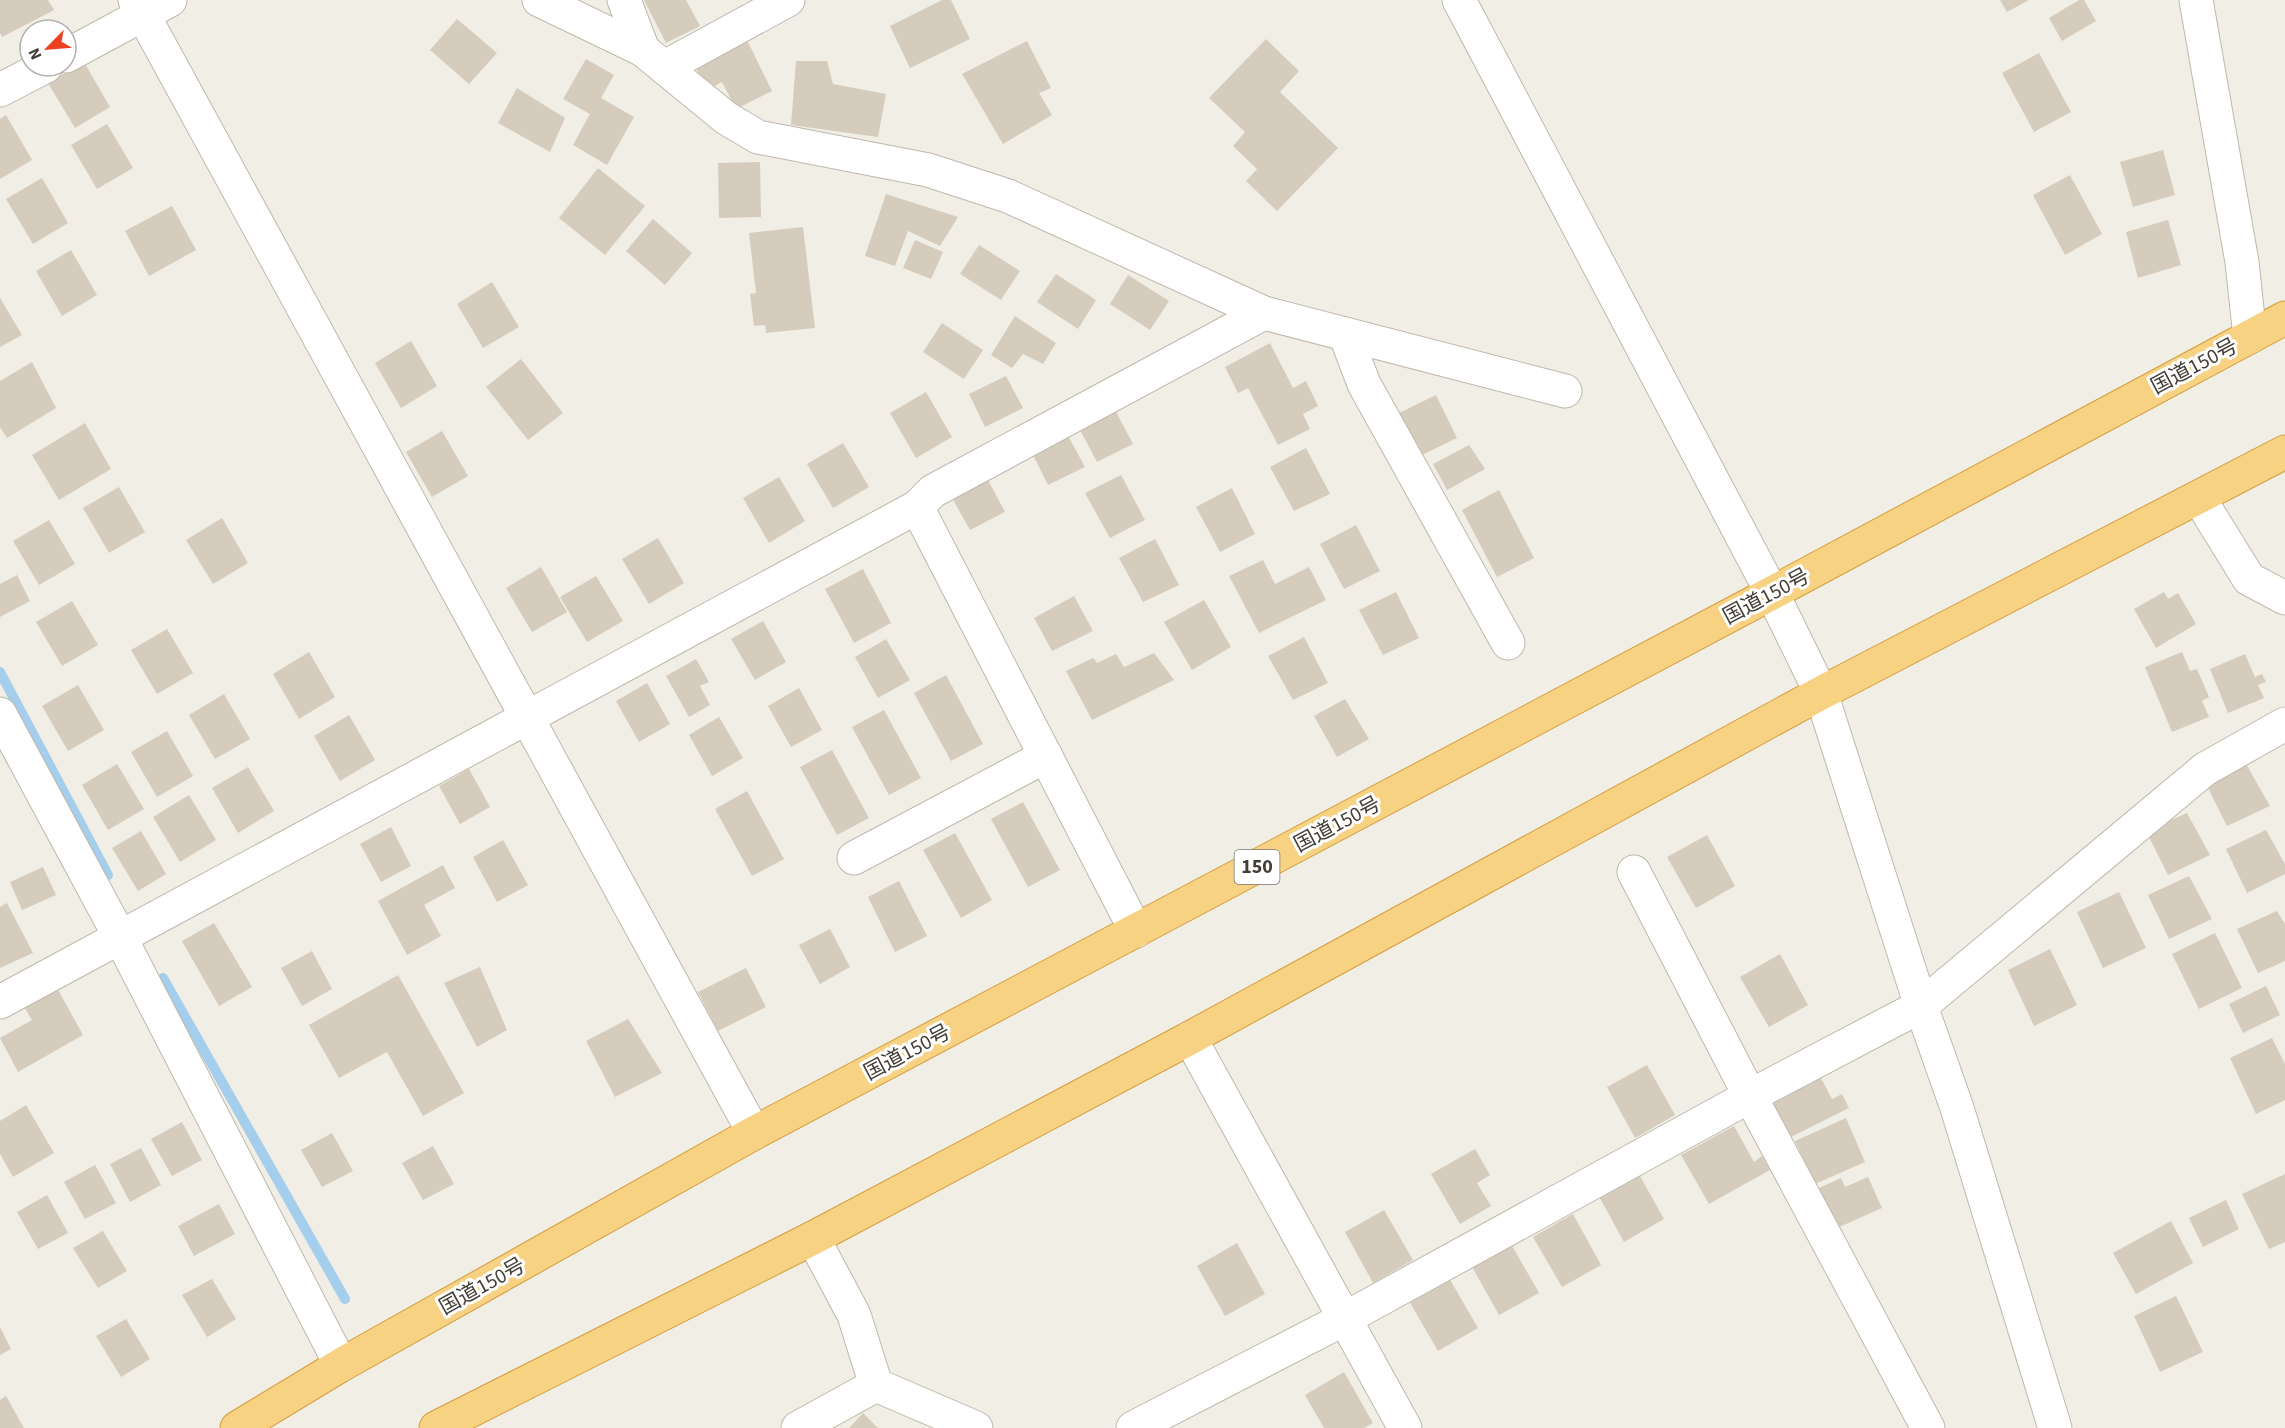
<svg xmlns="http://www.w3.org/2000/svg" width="2285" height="1428" viewBox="0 0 2285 1428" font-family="'Source Sans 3','Noto Sans JP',sans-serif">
<rect width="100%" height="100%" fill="#f1eee5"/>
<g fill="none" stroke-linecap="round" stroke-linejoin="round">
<g stroke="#a4ceeb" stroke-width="10">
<path d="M0 672 108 875"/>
<path d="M163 978 345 1299"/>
</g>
</g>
<g fill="#d5ccbe">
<path d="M0 0H48L54 10 2 37 0 33Z"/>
<path d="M644 0H686L700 26 666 43Z"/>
<path d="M942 0H951L970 39 910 68 890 26Z"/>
<path d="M2000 0H2029L2007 12Z"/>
<path d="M2079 0H2084L2096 21 2062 41 2049 18Z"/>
<path d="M457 19 497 53 469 84 430 50Z"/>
<path d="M1266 39 1299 71 1280 92 1338 148 1277 211 1246 181 1257 169 1233 146 1245 132 1209 98Z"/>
<path d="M747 40 772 91 736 109 722 82 708 90 695 66Z"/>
<path d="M1027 41 1051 88 1039 93 1052 115 1003 144 962 74Z"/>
<path d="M2039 53 2071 112 2034 132 2002 73Z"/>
<path d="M586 59 614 75 601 98 634 117 607 165 573 145 590 114 563 99Z"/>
<path d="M796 61H827L833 84 886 94 878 137 791 125Z"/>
<path d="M84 62 110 107 75 128 48 83Z"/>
<path d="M517 88 565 118 550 152 498 123Z"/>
<path d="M6 115 32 160 0 179V119Z"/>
<path d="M107 124 133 168 97 189 71 145Z"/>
<path d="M2163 150 2175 195 2133 207 2120 162Z"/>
<path d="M760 162 761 217 719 218 718 163Z"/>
<path d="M598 168 645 206 605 255 559 218Z"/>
<path d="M2070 175 2102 234 2065 255 2033 195Z"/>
<path d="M42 178 68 223 33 244 6 199Z"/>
<path d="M886 194 958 217 940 246 908 231 895 266 865 256Z"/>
<path d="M172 206 196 250 149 276 125 231Z"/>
<path d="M653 219 692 253 665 285 626 251Z"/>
<path d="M2168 220 2181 265 2138 278 2126 232Z"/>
<path d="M803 227 815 328 766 333 765 325 754 326 750 294 756 293 749 233Z"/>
<path d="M915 240 943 252 931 279 903 268Z"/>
<path d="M979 245 1020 271 1001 300 960 274Z"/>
<path d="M71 250 97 295 62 316 36 271Z"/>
<path d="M1056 274 1096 300 1078 329 1037 302Z"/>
<path d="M1128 275 1169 301 1150 330 1110 304Z"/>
<path d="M492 282 519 327 483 348 457 304Z"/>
<path d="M0 298 22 335 0 347Z"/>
<path d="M1015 316 1056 343 1043 364 1023 354 1012 368 991 355Z"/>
<path d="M942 323 983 350 964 379 923 352Z"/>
<path d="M411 341 437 386 401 408 375 363Z"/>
<path d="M1270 343 1293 388 1306 381 1318 406 1303 414 1310 429 1278 445 1248 388 1238 393 1225 367Z"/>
<path d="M521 359 563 413 528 440 486 387Z"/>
<path d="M32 362 56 408 7 438 0 427V381Z"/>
<path d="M1006 376 1023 408 985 427 969 394Z"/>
<path d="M926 392 952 437 916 458 890 413Z"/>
<path d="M1436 395 1457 438 1420 456 1399 413Z"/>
<path d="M1115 410 1133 444 1097 462 1079 428Z"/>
<path d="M85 423 111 469 59 500 32 455Z"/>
<path d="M442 431 468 476 432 497 406 452Z"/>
<path d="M1066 432 1085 467 1048 485 1031 451Z"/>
<path d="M843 443 869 487 833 508 807 464Z"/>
<path d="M1469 445 1485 469 1447 490 1433 464Z"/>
<path d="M1306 448 1330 494 1294 511 1270 467Z"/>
<path d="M1121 475 1145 520 1110 538 1085 493Z"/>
<path d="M779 477 805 521 769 543 743 498Z"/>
<path d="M987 478 1005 512 970 530 951 496Z"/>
<path d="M119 487 145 532 109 553 83 508Z"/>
<path d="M1232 488 1255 534 1220 552 1196 507Z"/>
<path d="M1499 490 1534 558 1497 577 1462 510Z"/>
<path d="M222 518 248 563 213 584 186 540Z"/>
<path d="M49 520 75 564 39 585 13 541Z"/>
<path d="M1356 525 1380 571 1344 589 1320 544Z"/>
<path d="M658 538 684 583 649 604 622 559Z"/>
<path d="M1155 539 1179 585 1143 602 1119 558Z"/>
<path d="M1263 560 1275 584 1309 567 1326 600 1259 633 1229 576Z"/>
<path d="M541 567 567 612 532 632 506 588Z"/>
<path d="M863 569 891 623 854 643 825 589Z"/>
<path d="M17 575 30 601 0 617V584Z"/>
<path d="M596 576 623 621 587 642 560 597Z"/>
<path d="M1396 592 1419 638 1383 655 1359 610Z"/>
<path d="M2164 592 2168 599 2178 593 2196 624 2156 648 2134 609Z"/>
<path d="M1074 596 1093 631 1052 651 1034 618Z"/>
<path d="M1204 600 1231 647 1192 670 1164 622Z"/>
<path d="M72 601 98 645 62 666 36 622Z"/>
<path d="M763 621 786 662 755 680 731 639Z"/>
<path d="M167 629 193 673 157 694 131 650Z"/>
<path d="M1304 637 1328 683 1293 700 1268 656Z"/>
<path d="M886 639 910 680 878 698 855 657Z"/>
<path d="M309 652 335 697 299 719 273 674Z"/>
<path d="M2182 652 2190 671 2197 669 2209 697 2202 701 2209 717 2172 732 2145 667Z"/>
<path d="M1154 653 1174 680 1092 720 1066 671 1093 658 1097 663 1116 654 1124 667Z"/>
<path d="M2245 654 2255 677 2262 674 2266 682 2258 685 2264 698 2228 713 2210 669Z"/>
<path d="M696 659 709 682 700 686 710 705 689 717 666 676Z"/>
<path d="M946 675 983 744 951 761 914 693Z"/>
<path d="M647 683 670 724 639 742 616 701Z"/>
<path d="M78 685 104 730 68 751 42 706Z"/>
<path d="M799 688 822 730 791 747 768 706Z"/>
<path d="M224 694 250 739 215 759 189 715Z"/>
<path d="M1345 699 1369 739 1337 757 1314 716Z"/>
<path d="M884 710 921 778 889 795 852 727Z"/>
<path d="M349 715 375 760 340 781 314 736Z"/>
<path d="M719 717 743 758 712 776 689 735Z"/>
<path d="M167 731 193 776 157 797 131 752Z"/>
<path d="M832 750 869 818 837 835 800 767Z"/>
<path d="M117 764 144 809 108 830 82 785Z"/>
<path d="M2246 764 2270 806 2227 826 2205 782Z"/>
<path d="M248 767 274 811 238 833 212 788Z"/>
<path d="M469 769 490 807 460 824 439 786Z"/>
<path d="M747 791 784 859 752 876 715 809Z"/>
<path d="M189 795 216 840 180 862 153 817Z"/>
<path d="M1023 802 1060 870 1028 887 991 819Z"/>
<path d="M2187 813 2210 855 2168 875 2146 831Z"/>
<path d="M391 827 411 866 381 882 360 844Z"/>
<path d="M2266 830 2285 864V874L2247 893 2226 849Z"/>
<path d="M141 831 166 874 138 891 112 848Z"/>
<path d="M955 833 992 900 961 918 923 850Z"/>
<path d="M1707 835 1735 886 1696 908 1667 857Z"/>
<path d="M503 840 528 885 497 902 473 857Z"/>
<path d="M443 865 455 888 424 905 441 936 407 955 378 901Z"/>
<path d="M43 867 56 895 22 910 10 882Z"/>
<path d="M2189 876 2212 919 2169 939 2148 895Z"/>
<path d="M899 881 927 936 895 952 868 897Z"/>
<path d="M2119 892 2146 948 2103 968 2077 912Z"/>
<path d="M7 903 33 953 0 968V907Z"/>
<path d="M2277 911 2285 924V961L2258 973 2237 929Z"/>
<path d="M214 923 252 987 219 1006 182 941Z"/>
<path d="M830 929 850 967 820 984 799 945Z"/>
<path d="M2215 933 2242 988 2199 1009 2172 954Z"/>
<path d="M2050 949 2077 1005 2034 1026 2008 970Z"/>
<path d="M312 951 332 989 302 1006 281 968Z"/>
<path d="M1780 954 1808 1005 1769 1027 1740 977Z"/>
<path d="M480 967 507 1030 477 1047 444 983Z"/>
<path d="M746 968 766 1007 718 1031 698 992Z"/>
<path d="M398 975 464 1093 423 1116 387 1052 339 1078 309 1025Z"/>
<path d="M56 986 83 1035 18 1072 0 1038 32 1020 23 1005Z"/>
<path d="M2266 986 2280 1015 2243 1033 2229 1004Z"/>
<path d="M628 1019 662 1073 615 1097 586 1041Z"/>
<path d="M2272 1038 2285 1064V1100L2256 1114 2230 1058Z"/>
<path d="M1647 1065 1675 1115 1635 1138 1607 1087Z"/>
<path d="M1820 1076 1832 1099 1842 1094 1849 1108 1789 1138 1769 1101Z"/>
<path d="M26 1105 54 1153 13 1177 0 1154V1121Z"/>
<path d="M1846 1118 1865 1162 1815 1184 1795 1141Z"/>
<path d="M182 1122 202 1160 172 1176 151 1139Z"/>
<path d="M1734 1126 1754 1162 1762 1156 1770 1170 1709 1204 1681 1155Z"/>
<path d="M332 1133 353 1171 322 1187 301 1150Z"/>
<path d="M433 1146 454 1184 423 1200 402 1163Z"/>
<path d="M141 1148 161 1185 130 1202 110 1164Z"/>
<path d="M1475 1149 1490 1175 1477 1183 1491 1206 1460 1224 1431 1174Z"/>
<path d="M95 1165 116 1203 85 1219 64 1182Z"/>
<path d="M1636 1169 1664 1219 1624 1242 1596 1191Z"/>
<path d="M2285 1174V1242L2269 1249 2242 1194Z"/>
<path d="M1868 1177 1882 1208 1837 1228 1819 1188 1841 1178 1845 1187Z"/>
<path d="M47 1195 68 1233 38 1249 17 1212Z"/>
<path d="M2226 1200 2239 1229 2203 1247 2189 1218Z"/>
<path d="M219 1204 235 1234 194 1256 178 1226Z"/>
<path d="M1384 1210 1413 1260 1373 1283 1345 1232Z"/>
<path d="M1573 1214 1601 1265 1562 1287 1533 1237Z"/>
<path d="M2171 1221 2193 1263 2136 1294 2113 1253Z"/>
<path d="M103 1231 127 1271 98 1288 73 1248Z"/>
<path d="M1510 1242 1539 1293 1499 1315 1471 1265Z"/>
<path d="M1237 1243 1265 1294 1225 1316 1197 1266Z"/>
<path d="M1449 1278 1478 1328 1438 1351 1409 1301Z"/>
<path d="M212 1279 236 1319 207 1337 182 1295Z"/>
<path d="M2176 1296 2203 1352 2160 1372 2134 1316Z"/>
<path d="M126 1319 150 1359 121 1377 96 1336Z"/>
<path d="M0 1327 11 1349 0 1355Z"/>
<path d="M1344 1372 1373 1423 1364 1428H1324L1305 1395Z"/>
<path d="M6 1396 24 1428H0V1400Z"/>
<path d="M863 1413 878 1428H849Z"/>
</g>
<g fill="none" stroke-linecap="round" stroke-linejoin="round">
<defs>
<g id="minor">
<path d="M135 0 754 1133"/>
<path d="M539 0 643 50 726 118 758 137 928 170 1008 196 1264 313 1565 391"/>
<path d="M624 0 643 50"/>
<path d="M2196 0 2242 262 2250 337"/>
<path d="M66 56 170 0"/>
<path d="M665 67 788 0"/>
<path d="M0 90 46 66"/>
<path d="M1345 334 1364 384 1508 643"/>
<path d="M2199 498 2249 579 2285 598"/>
<path d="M917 507 1136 931"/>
<path d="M0 714 120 937 341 1365"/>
<path d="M854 858 1046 756"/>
<path d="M1634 872 1750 1096 1928 1428"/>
<path d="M0 1002 917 507 933 491 1264 313"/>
<path d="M1190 1038 1405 1428"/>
<path d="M813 1238 854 1315 876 1385 976 1428"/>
<path d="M798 1428 876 1385"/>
<path d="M1133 1428 1344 1319 1750 1096 1921 1006 2205 769 2285 724"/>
</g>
<path id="tertiary" d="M1459 0 1772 593 1821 693 1921 1006 1957 1108 2055 1428"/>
<g id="trunk">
<path d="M237 1428 341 1365 754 1133 1772 593 2285 318"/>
<path d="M436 1428 813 1238 1190 1038 1821 693 2285 452"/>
</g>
</defs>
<use href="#minor" stroke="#bfb8ab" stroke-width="35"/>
<use href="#tertiary" stroke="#bfb8ab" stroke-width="35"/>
<use href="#trunk" stroke="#d49d3d" stroke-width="35"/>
<use href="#minor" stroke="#fff" stroke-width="33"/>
<use href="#tertiary" stroke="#fff" stroke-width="33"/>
<use href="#trunk" stroke="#f6d282" stroke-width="33"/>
</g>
<g text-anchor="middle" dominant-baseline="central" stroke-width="6" stroke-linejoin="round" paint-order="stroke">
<rect fill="#fff" stroke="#7b7872" stroke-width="1.5" x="1234.5" y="850" width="45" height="34" rx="4.5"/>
<g font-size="20" font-weight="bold" fill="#433e35">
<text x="1257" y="867">150</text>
</g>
<g font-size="21" fill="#433e35" stroke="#fff">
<text transform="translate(2194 366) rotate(-28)">国道150号</text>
<text transform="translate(1766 596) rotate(-28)">国道150号</text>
<text transform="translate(1337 824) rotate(-28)">国道150号</text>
<text transform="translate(907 1052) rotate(-28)">国道150号</text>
<text transform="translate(482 1286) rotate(-29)">国道150号</text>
</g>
</g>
<g transform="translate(48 48) rotate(245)"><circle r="28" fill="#ffffff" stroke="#b4b2ae" stroke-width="1.5"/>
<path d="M0-4.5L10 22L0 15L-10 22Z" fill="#ed4020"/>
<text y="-9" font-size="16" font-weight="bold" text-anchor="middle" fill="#433e35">N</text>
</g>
</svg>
